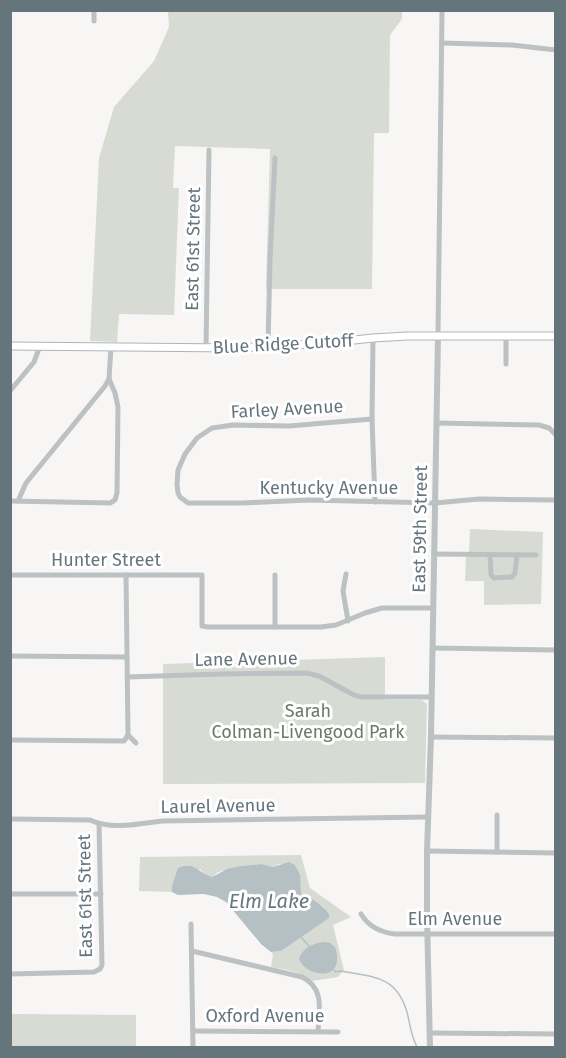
<svg xmlns="http://www.w3.org/2000/svg" width="566" height="1058" viewBox="0 0 566 1058" font-family="'Fira Sans',sans-serif">
<rect width="100%" height="100%" fill="#f7f6f4"/>
<g fill="#d7dbd4">
<path d="M168 11H402V19L390 35 389 133H374L372 289H266L270 149 175 146 173 188H179L174 315 119 314 117 342 90 341 99 158 114 107 154 61 169 27Z"/>
<path d="M470 529 543 532 541 604 484 605V581H465L466 557 469 552Z"/>
<path d="M385 657V700H422L427 704 425 783 163 784V664Z"/>
<path d="M301 855 310 888 351 917 333 925 344 970 338 977 312 981C301 971 285 970 271 967L273 954 271 952 281 951 325 908 316 901 301 894 299 875 295 865 279 864 273 867 262 864 240 866 218 872 212 877 206 875 200 869 172 886V892L139 891 140 857Z"/>
<path d="M11 1014 136 1015V1047H11Z"/>
</g>
<g fill="#b4c0c3">
<path d="M289 862 295 865 300 875 301 894C312 898 322 904 329 914V918L281 951 271 952 261 944 226 902 217 897 204 894 178 895 172 892V886L178 868C195 861 198 873 212 877L227 869 240 866 262 864 273 867Z"/>
<path d="M323 942 330 943 335 947C347 984 304 977 299 958 304 948 311 944 323 942Z"/>
</g>
<g fill="none" stroke-linecap="round" stroke-linejoin="round">
<g stroke="#b4c0c3" stroke-width="1.5">
<path d="M301 937 309 946"/>
<path d="M334 970 335 972 341 971C372 977 396 975 407 1012 410 1024 411 1036 417 1047"/>
</g>
<defs>
<path id="secondary" d="M10 346 236 348 316 344 373 338 407 336H556"/>
</defs>
<use href="#secondary" stroke="#aeb5b8" stroke-width="9"/>
<g stroke="#bcc1c3" stroke-width="5">
<path d="M94 21V10"/>
<path d="M442 43 512 45 556 50"/>
<path d="M438 336 442 10"/>
<path d="M506 336V364"/>
<path d="M373 338 372 419 375 502"/>
<path d="M268 347 270 260 275 158"/>
<path d="M206 348 209 150"/>
<path d="M10 391 34 362 40 346"/>
<path d="M372 419 289 426 233 425 212 428 197 438 185 454 178 470 177 484 178 493 180 497 188 503H242L309 500 435 503 479 499 556 500"/>
<path d="M437 423 539 425 549 428 556 435"/>
<path d="M10 501 110 503 115 500 117 493 118 407 115 393 109 379 111 347"/>
<path d="M18 501 26 483 105 386 109 379"/>
<path d="M434 554 536 555"/>
<path d="M490 555 491 575 494 578 512 577 515 573 517 555"/>
<path d="M346 574 343 591 348 621"/>
<path d="M10 575H202V626L208 627H321L336 625 365 613 382 608H433"/>
<path d="M126 575 128 735 136 743"/>
<path d="M275 575V627"/>
<path d="M432 648 556 650"/>
<path d="M10 656 127 657"/>
<path d="M127 677 221 674 307 673 319 676 354 695 361 697H431"/>
<path d="M431 737 556 738"/>
<path d="M10 740 124 741 128 735"/>
<path d="M10 819 90 820C111 830 139 824 162 821L428 817"/>
<path d="M427 851 556 853"/>
<path d="M497 852V815"/>
<path d="M10 894H101"/>
<path d="M361 914C369 927 380 932 395 934H556"/>
<path d="M191 924 193 1048"/>
<path d="M192 951 302 977C325 988 319 1010 318 1032"/>
<path d="M10 974 94 972 100 969 102 965 99 824"/>
<path d="M193 1031 338 1032"/>
<path d="M430 1033 556 1034"/>
</g>
<path stroke="#bcc1c3" stroke-width="6" d="M430 1048 427 916V851L431 737 438 336"/>
<use href="#secondary" stroke="#fff" stroke-width="7"/>
</g>
<g text-anchor="middle" dominant-baseline="central" stroke-width="6" stroke-linejoin="round" paint-order="stroke">
<g font-size="18" fill="#65757c" stroke="#fff">
<text transform="translate(193 249) rotate(-89)">East 61st Street</text>
<text transform="translate(283 344) rotate(-3)">Blue Ridge Cutoff</text>
<text transform="translate(287 409) rotate(-3)">Farley Avenue</text>
<text x="329" y="488">Kentucky Avenue</text>
<text transform="translate(420 529) rotate(-89)">East 59th Street</text>
<text x="106" y="560">Hunter Street</text>
<text transform="translate(246 659) rotate(-1)">Lane Avenue</text>
<text transform="translate(218 806) rotate(-1)">Laurel Avenue</text>
<text transform="translate(85 896) rotate(-91)">East 61st Street</text>
<text x="455" y="919">Elm Avenue</text>
<text x="265" y="1016">Oxford Avenue</text>
</g>
<g font-size="18" fill="#6d7a67" stroke="#fff">
<text x="308" y="711">Sarah<tspan x="308" dy="21">Colman-Livengood Park</tspan></text>
</g>
<g font-size="20" font-style="italic" fill="#657a7e" stroke="#fff">
<text x="269" y="901">Elm Lake</text>
</g>
</g>
<rect width="566" height="1058" fill="none" stroke="#65757c" stroke-width="24"/>
</svg>
